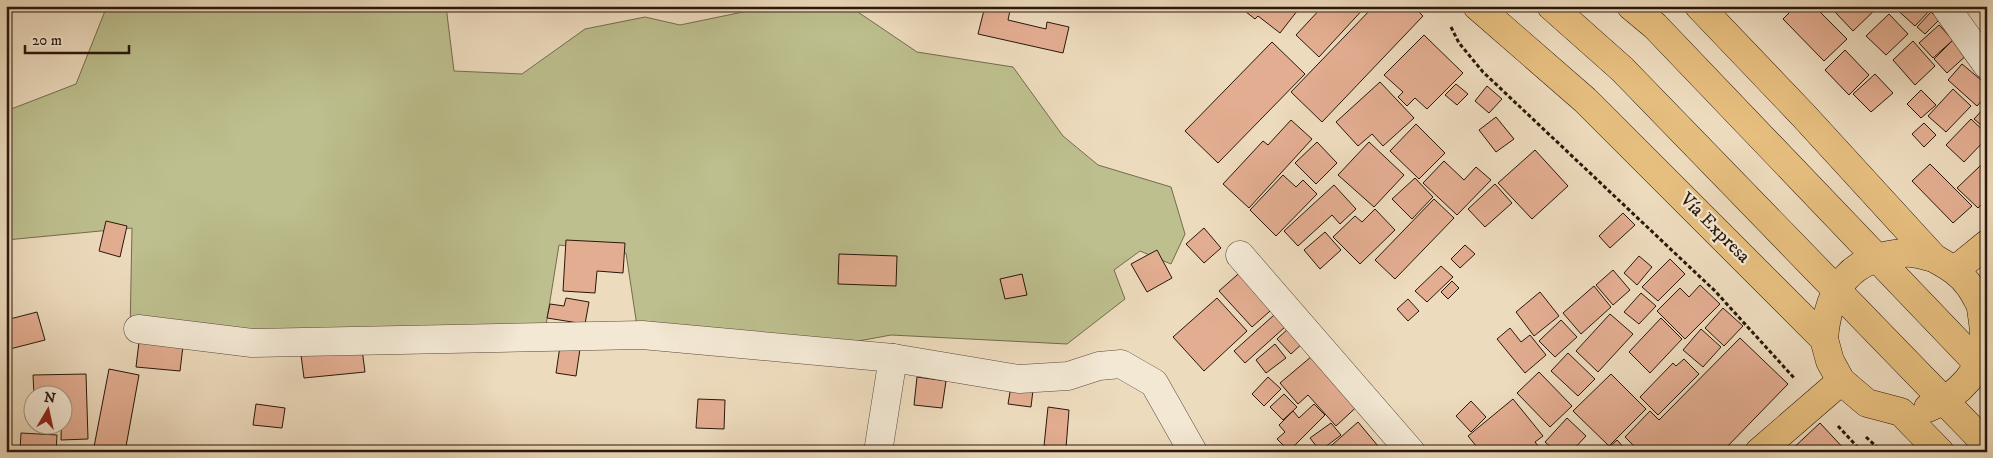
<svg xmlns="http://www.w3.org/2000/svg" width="1993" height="458" viewBox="0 0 1993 458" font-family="'IM FELL DW Pica',serif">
<rect width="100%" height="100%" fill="#eddbbd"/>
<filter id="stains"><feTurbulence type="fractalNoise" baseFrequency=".004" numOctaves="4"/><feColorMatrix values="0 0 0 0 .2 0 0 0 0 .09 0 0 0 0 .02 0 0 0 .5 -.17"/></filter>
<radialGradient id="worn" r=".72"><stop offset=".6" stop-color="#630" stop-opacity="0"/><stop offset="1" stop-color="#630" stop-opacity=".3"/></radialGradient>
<path fill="#bdbf8e" stroke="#746b4c" d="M107 6H446L454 71 522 74 585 29 645 17 680 25 772 6H849L917 52 1013 67 1063 136 1098 165 1171 187 1185 234 1171 264 1140 251 1114 270 1125 299 1067 344 891 335 853 342 638 333 626 253 559 245 544 338 130 333 132 228 6 240V111L76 84Z"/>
<g fill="#e3ad91" stroke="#2a170a">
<path d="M985 6H1011L1008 20 1046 29 1047 22 1069 27 1063 53 978 34Z"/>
<path d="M1242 6H1301L1280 33 1258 16 1255 19 1241 8Z"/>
<path d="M1323 6H1366L1319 57 1296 35Z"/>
<path d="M1374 6H1413L1423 16 1322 122 1291 92Z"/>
<path d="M1796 6H1814L1847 39 1824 61 1783 19Z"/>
<path d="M1841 6H1879L1853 31 1835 12Z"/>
<path d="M1893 6H1930L1932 8 1915 26Z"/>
<path d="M1931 12 1939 20 1925 34 1917 27Z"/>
<path d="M1889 14 1908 34 1886 55 1866 36Z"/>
<path d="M1939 25 1953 40 1933 58 1919 43Z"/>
<path d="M1424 35 1463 73 1427 109 1415 98 1407 106 1398 97 1403 92 1384 75Z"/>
<path d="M1956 37 1970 52 1947 73 1934 59Z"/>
<path d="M1913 41 1935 66 1915 85 1893 60Z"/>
<path d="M1272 42 1305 74 1218 163 1185 131Z"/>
<path d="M1845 50 1869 75 1849 95 1825 70Z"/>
<path d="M1962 64 1987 85V95L1977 106 1948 80Z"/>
<path d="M1875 74 1893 93 1871 112 1853 94Z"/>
<path d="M1380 82 1414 118 1383 146 1372 134 1358 146 1336 122Z"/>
<path d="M1456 84 1468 94 1457 105 1445 95Z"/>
<path d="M1487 86 1502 99 1489 113 1475 101Z"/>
<path d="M1953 89 1971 106 1946 132 1928 116Z"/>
<path d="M1921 90 1936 105 1921 118 1907 104Z"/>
<path d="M1987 105V130L1974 119Z"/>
<path d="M1496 117 1514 139 1496 152 1479 130Z"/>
<path d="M1971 119 1987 134V138L1964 162 1946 145Z"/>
<path d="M1291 120 1312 139 1249 208 1223 184 1263 141 1268 145Z"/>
<path d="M1924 123 1936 135 1924 147 1912 134Z"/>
<path d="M1416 124 1445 153 1419 179 1390 151Z"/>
<path d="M1317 142 1337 163 1316 184 1295 163Z"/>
<path d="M1369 142 1404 175 1374 207 1338 175Z"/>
<path d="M1535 150 1568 186 1532 219 1498 183Z"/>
<path d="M1444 161 1464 180 1476 167 1491 180 1457 215 1423 183Z"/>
<path d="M1930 164 1972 206 1953 223 1912 181Z"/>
<path d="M1981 165 1987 170V199L1978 208 1957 188Z"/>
<path d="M1283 175 1296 187 1303 180 1317 194 1276 236 1250 210Z"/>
<path d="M1415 178 1433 197 1412 219 1392 199Z"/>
<path d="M1495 184 1512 203 1485 227 1468 209Z"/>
<path d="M1334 185 1356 209 1340 224 1332 215 1298 246 1284 231Z"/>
<path d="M1434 199 1454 218 1395 279 1375 260Z"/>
<path d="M1375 209 1395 230 1360 264 1333 237 1355 216 1362 222Z"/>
<path d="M1623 213 1635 225 1610 248 1599 236Z"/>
<path d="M106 221 127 226 120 257 99 251Z"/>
<path d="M1204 228 1221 248 1204 263 1186 244Z"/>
<path d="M1325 232 1341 250 1320 269 1304 250Z"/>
<path d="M566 240 625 243 623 273 597 271 595 293 563 291Z"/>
<path d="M1465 245 1475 254 1460 268 1451 259Z"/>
<path d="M1157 250 1172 278 1147 292 1131 264Z"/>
<path d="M839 254 897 256 896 286 838 284Z"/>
<path d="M1639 256 1652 267 1637 285 1624 273Z"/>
<path d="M1670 259 1685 274 1658 301 1642 287Z"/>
<path d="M1441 266 1453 277 1427 302 1415 291Z"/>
<path d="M1245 268 1278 304 1252 327 1219 291Z"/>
<path d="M1613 270 1630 290 1613 305 1596 285Z"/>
<path d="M1022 274 1027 295 1005 299 1000 279Z"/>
<path d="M1452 281 1459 288 1448 299 1441 292Z"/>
<path d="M1700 285 1720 304 1685 339 1657 311 1680 288 1689 297Z"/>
<path d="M1594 286 1611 307 1581 334 1563 313Z"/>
<path d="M1540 292 1559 316 1534 336 1516 312Z"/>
<path d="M1641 293 1656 306 1639 324 1624 312Z"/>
<path d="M566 298 589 302 585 324 547 318 550 304 564 306Z"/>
<path d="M1217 298 1247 331 1204 371 1173 337Z"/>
<path d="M1408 299 1419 311 1408 321 1397 309Z"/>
<path d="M1284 306 1295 318 1245 363 1234 351Z"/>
<path d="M1723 308 1743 326 1724 346 1705 328Z"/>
<path d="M37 312 45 340 6 350V320Z"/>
<path d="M1610 314 1633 334 1598 372 1576 351Z"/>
<path d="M1661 318 1682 339 1650 373 1629 352Z"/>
<path d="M1561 320 1577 337 1555 357 1539 341Z"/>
<path d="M1291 326 1305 341 1291 354 1277 339Z"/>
<path d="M1510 328 1521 342 1530 335 1546 355 1525 373 1497 339Z"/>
<path d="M1701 329 1721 347 1703 367 1683 350Z"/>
<path d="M1740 338 1788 384 1722 452H1640L1625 437 1650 411 1659 420Z"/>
<path d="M139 342 183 346 180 371 136 367Z"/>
<path d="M1275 344 1286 358 1266 373 1256 360Z"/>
<path d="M560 346 580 349 576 376 556 373Z"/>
<path d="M362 349 365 372 304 378 301 355Z"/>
<path d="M1318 351 1363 401 1336 426 1308 395 1298 404 1280 383Z"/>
<path d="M1568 353 1595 379 1578 396 1551 371Z"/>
<path d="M1684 359 1699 374 1658 415 1640 397 1673 363 1676 366Z"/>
<path d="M109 369 139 375 125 452H93Z"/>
<path d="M1539 372 1572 406 1550 427 1517 393Z"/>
<path d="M86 374 88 439 61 440 62 396H34L33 375Z"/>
<path d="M1611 374 1646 409 1609 446 1573 411Z"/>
<path d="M917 377 946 381 942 408 914 405Z"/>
<path d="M1268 377 1281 389 1264 406 1252 394Z"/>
<path d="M1011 386 1033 390 1031 407 1008 404Z"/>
<path d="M1284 394 1297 407 1283 420 1270 407Z"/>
<path d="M698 399 725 400 724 429 696 428Z"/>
<path d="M1513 399 1543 436 1535 442 1543 452H1481L1468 436Z"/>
<path d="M1471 401 1486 417 1471 432 1456 416Z"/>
<path d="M256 404 285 408 282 428 253 425Z"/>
<path d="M1314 404 1325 415 1289 451 1277 439 1285 432 1279 425 1293 411 1299 418Z"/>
<path d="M1048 407 1069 410 1066 448 1044 446Z"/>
<path d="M1567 418 1586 436 1571 452H1556L1545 442Z"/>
<path d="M1358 422 1383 452H1324Z"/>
<path d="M1331 423 1341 435 1320 451 1310 438Z"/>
<path d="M1820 423 1847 452H1789Z"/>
<path d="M21 433 57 435 56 452H20Z"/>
<path d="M1617 440 1628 452H1604Z"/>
</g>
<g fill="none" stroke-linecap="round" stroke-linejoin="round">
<defs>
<g id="minor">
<path d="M1945 6 1987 65"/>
<path d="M1240 255 1411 452"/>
<path d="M138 329 252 343 642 335 893 358"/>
<path d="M878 452 893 358 1019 379 1068 376 1099 366 1121 364 1154 383 1193 452"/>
</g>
<g id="major">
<path d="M1477 6 1585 100 1824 339 1830 361 1841 381 1867 403 1901 412 1940 452"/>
<path d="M1551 6 1622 69 1987 445"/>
<path d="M1631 6 1655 26 1987 373"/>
<path d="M1699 6 1804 116 1934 258C1948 266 1961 273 1970 287 1977 296 1979 306 1987 314"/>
<path d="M1955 270 1987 244"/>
<path d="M1824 339C1828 288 1850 257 1904 253 1913 252 1925 256 1934 258"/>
<path d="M1928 408C1958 396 1985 370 1984 335 1984 326 1982 317 1981 308"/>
<path d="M1759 452 1841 381"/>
</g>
</defs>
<use href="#minor" stroke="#5b4837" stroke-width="29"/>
<use href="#major" stroke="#2a170a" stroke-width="29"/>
<g stroke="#2a170a" stroke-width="3" stroke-dasharray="4 2.5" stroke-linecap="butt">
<path d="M1440 6 1446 11"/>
<path d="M1451 27 1459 43 1483 72 1715 291 1795 379"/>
<path d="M1838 426 1862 452"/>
<path d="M1866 437 1882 452"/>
</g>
<use href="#minor" stroke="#f3e8d4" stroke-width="28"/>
<use href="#major" stroke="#e6be7e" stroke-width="28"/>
</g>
<g text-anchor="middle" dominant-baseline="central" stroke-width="4.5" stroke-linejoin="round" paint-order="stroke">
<g font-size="19" fill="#2a170a" stroke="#f3e8d4">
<text transform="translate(1715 228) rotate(45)">Vía Expresa</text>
</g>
</g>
<rect width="1993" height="458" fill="none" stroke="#eddbbd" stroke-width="25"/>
<rect x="8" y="8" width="1978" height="443" fill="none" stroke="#2a170a" stroke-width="2.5"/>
<rect x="12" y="12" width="1968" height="433" fill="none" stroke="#2a170a"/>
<g transform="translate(48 410) rotate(9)"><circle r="24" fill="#f3e8d4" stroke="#a39483"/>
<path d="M0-4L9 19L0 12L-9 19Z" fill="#8f2418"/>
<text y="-8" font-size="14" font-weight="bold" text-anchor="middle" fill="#2a170a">N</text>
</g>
<path d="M25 45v8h104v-8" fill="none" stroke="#2a170a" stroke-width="2.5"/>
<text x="32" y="45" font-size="15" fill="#2a170a" stroke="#f3e8d4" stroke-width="4" paint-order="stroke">20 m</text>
<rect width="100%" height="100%" filter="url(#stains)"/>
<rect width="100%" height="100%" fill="url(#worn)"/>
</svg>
